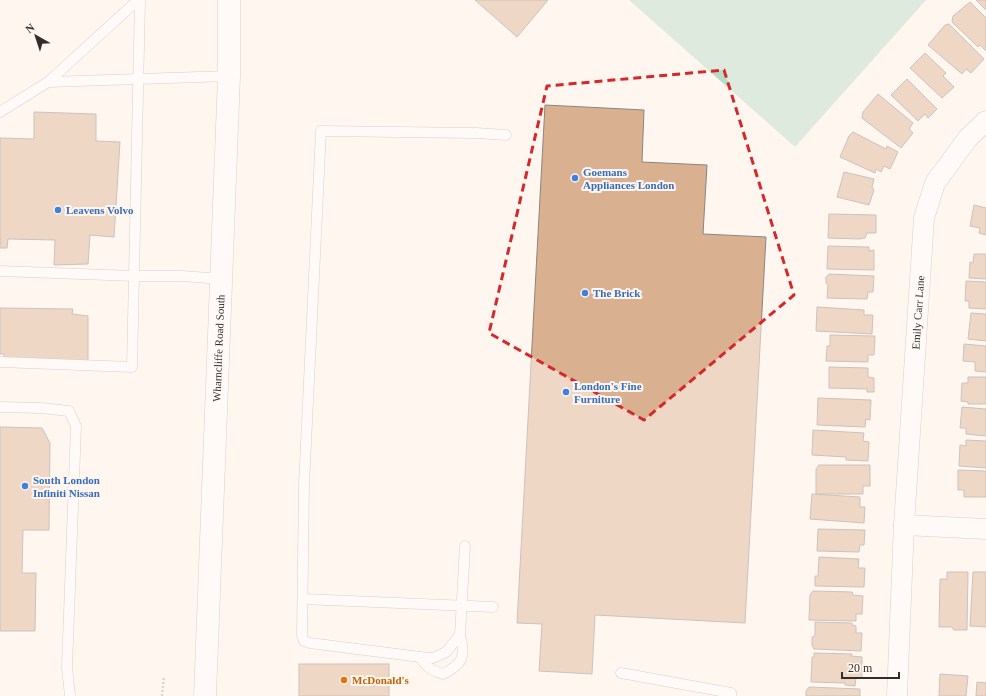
<svg xmlns="http://www.w3.org/2000/svg" width="986" height="696" viewBox="0 0 986 696" font-family="Georgia,serif">
<rect width="100%" height="100%" fill="#fff6f0"/>
<path fill="#b8dcca" d="M629 0H926L795 147Z"/>
<g fill="#dab190" stroke="#8c847f">
<path d="M475 0H548L517 37Z"/>
<path d="M976 0H986V10Z"/>
<path d="M970 2 986 18V51L980 45 978 47 952 22 953 16Z"/>
<path d="M949 24 984 59 971 73 966 69 962 74 928 45 945 25Z"/>
<path d="M925 53 946 73 943 76 954 87 942 98 910 68Z"/>
<path d="M907 79 937 109 928 118 925 114 918 121 891 95Z"/>
<path d="M878 94 913 123 909 129 913 133 901 148 862 118 863 112Z"/>
<path d="M545 105 644 110 642 162 707 165 703 234 766 237 745 623 595 615 592 674 539 671 542 624 517 623Z"/>
<path d="M34 112 96 114V141L120 142 114 237 90 235 88 264 54 265 55 240 8 239 7 248H0V138L34 139Z"/>
<path d="M853 132 886 149 887 146 898 152 890 169 884 166 881 172 876 169 875 173 840 157 849 136Z"/>
<path d="M844 172 874 179 872 187 874 190 869 205 837 197Z"/>
<path d="M974 205 986 208V235L979 233 980 228 970 226Z"/>
<path d="M829 214 876 215V233H867L865 238 860 239 828 238Z"/>
<path d="M828 246 869 247V251L874 250V270L827 269Z"/>
<path d="M974 254H986V279L969 278 970 262 973 263Z"/>
<path d="M829 274 874 276 873 292H868L867 299 827 298 828 285 826 283V277Z"/>
<path d="M966 281 986 282V309L969 308V301H965Z"/>
<path d="M817 307 864 310V315H873L872 334 816 331Z"/>
<path d="M0 308 73 309 72 314 88 316V361L4 358V354H0Z"/>
<path d="M971 313 986 314V341L968 339Z"/>
<path d="M830 335 875 336 874 355H868V362L826 361 827 346H830Z"/>
<path d="M964 344 986 346V372L975 371V362L963 361Z"/>
<path d="M829 367 868 368V377L874 378V392H867V389L829 388Z"/>
<path d="M968 377H986V404H968V402L961 401 962 383H968Z"/>
<path d="M818 398 871 400 870 420 866 419 865 427 817 425Z"/>
<path d="M962 407 986 409V436L966 434V428H960Z"/>
<path d="M0 427 42 428 50 443 49 530H23L22 573H36L35 631H0Z"/>
<path d="M813 430 864 433 863 441 869 442 868 461 846 460V457L812 455Z"/>
<path d="M966 440 986 441V468L959 466 960 445 966 446Z"/>
<path d="M819 465H870V486H863V494H816V469Z"/>
<path d="M958 470 986 471V497H964V490H958Z"/>
<path d="M812 494 860 497V507H865L864 523 810 519Z"/>
<path d="M818 529 865 530 864 545H860L859 552 817 551Z"/>
<path d="M819 557 859 559 858 568H865L864 587 815 586V576H818Z"/>
<path d="M947 572H968L967 630H954L952 627H939L940 579H947Z"/>
<path d="M973 572H986V627L970 626Z"/>
<path d="M813 591 852 592 853 595 863 596 862 614H856V621L809 620 810 595Z"/>
<path d="M815 622 852 623V625L856 626V633H862L861 651 814 649 812 645V637L815 636Z"/>
<path d="M814 653 852 654 851 656 862 657V678H856L855 686 845 685V683L811 682 812 657H814Z"/>
<rect x="299" y="664" width="90" height="32"/>
<path d="M940 674 968 676 966 696H939Z"/>
<path d="M977 682 986 683V696H976Z"/>
<path d="M809 687 860 689V696H806V691Z"/>
</g>
<g fill="none" stroke-linecap="round" stroke-linejoin="round">
<defs>
<g id="service">
<path d="M48 82 229 76"/>
<path d="M0 112 48 82 138 0"/>
<path d="M0 271 134 276H182L222 279"/>
<path d="M0 362 132 367 140 0"/>
<path d="M0 407 41 408 69 411 76 426 67 667 70 696"/>
<path d="M465 546 460 635 446 652 433 658 420 657 310 643 304 641 302 635 304 485 321 131 476 133 506 135"/>
<path d="M303 599 493 607"/>
<path d="M420 657C427 668 431 670 443 674 463 664 466 657 460 635"/>
<path d="M621 673 731 693V696"/>
</g>
<g id="minor">
<path d="M904 525 986 529"/>
<path id="s1" d="M897 696 904 525 924 218 935 183 968 138 986 121"/>
</g>
<g id="secondary">
<path id="s2" d="M205 696 229 76V0"/>
</g>
</defs>
<use href="#service" stroke="#a8a09b" stroke-width="11"/>
<use href="#minor" stroke="#a8a09b" stroke-width="21"/>
<use href="#secondary" stroke="#a8a09b" stroke-width="23"/>
<path stroke="#b2aba6" stroke-width="2.5" stroke-dasharray="2 2" stroke-linecap="butt" d="M162 696 164 676"/>
<use href="#service" stroke="#fff" stroke-width="10"/>
<use href="#minor" stroke="#fff" stroke-width="20"/>
<use href="#secondary" stroke="#fff" stroke-width="22"/>
</g>
<path d="M0 0H986V696H0ZM724 70 794 295 644 420 489 333 547 86Z" fill="#fff6f0" fill-opacity=".55" fill-rule="evenodd"/>
<path fill="none" stroke="#d62828" stroke-width="3" stroke-dasharray="8 5" stroke-linejoin="round" d="M724 70 794 295 644 420 489 333 547 86Z"/>
<g fill="#3f7fe0" stroke="#fff6f0" stroke-width="1.5">
<circle cx="575" cy="178" r="4"/>
<circle cx="58" cy="210" r="4"/>
<circle cx="585" cy="293" r="4"/>
<circle cx="566" cy="392" r="4"/>
<circle cx="25" cy="486" r="4"/>
</g>
<circle fill="#e8710a" stroke="#fff6f0" stroke-width="1.5" cx="344" cy="680" r="4"/>
<g text-anchor="middle" dominant-baseline="central" stroke-width="4" stroke-linejoin="round" paint-order="stroke">
<g font-size="11" font-weight="bold" fill="#366cbe" stroke="#fff6f0" text-anchor="start">
<text x="583" y="172">Goemans<tspan x="583" dy="13">Appliances London</tspan></text>
<text x="66" y="210">Leavens Volvo</text>
<text x="593" y="293">The Brick</text>
<text x="574" y="386">London's Fine<tspan x="574" dy="13">Furniture</tspan></text>
<text x="33" y="480">South London<tspan x="33" dy="13">Infiniti Nissan</tspan></text>
</g>
<g font-size="11" fill="#302d2b" stroke="#fff6f0">
<text stroke="none"><textPath href="#s1" startOffset="384">Emily Carr Lane</textPath></text>
<text stroke="none"><textPath href="#s2" startOffset="348">Wharncliffe Road South</textPath></text>
</g>
<g font-size="11" font-weight="bold" fill="#c56008" stroke="#fff6f0" text-anchor="start">
<text x="352" y="680">McDonald's</text>
</g>
</g>
<g transform="translate(36 36) rotate(321)" stroke="#fff6f0" stroke-width="3" paint-order="stroke">
<path d="M0-3L7 15L0 10L-7 15Z" fill="#302d2b"/>
<text y="-6" font-size="11" font-weight="bold" text-anchor="middle" fill="#302d2b">N</text>
</g>
<path d="M842 672v6h57v-6" fill="none" stroke="#302d2b" stroke-width="2"/>
<text x="848" y="672" font-size="12" fill="#302d2b" stroke="#fff6f0" stroke-width="3" paint-order="stroke">20 m</text>
</svg>
